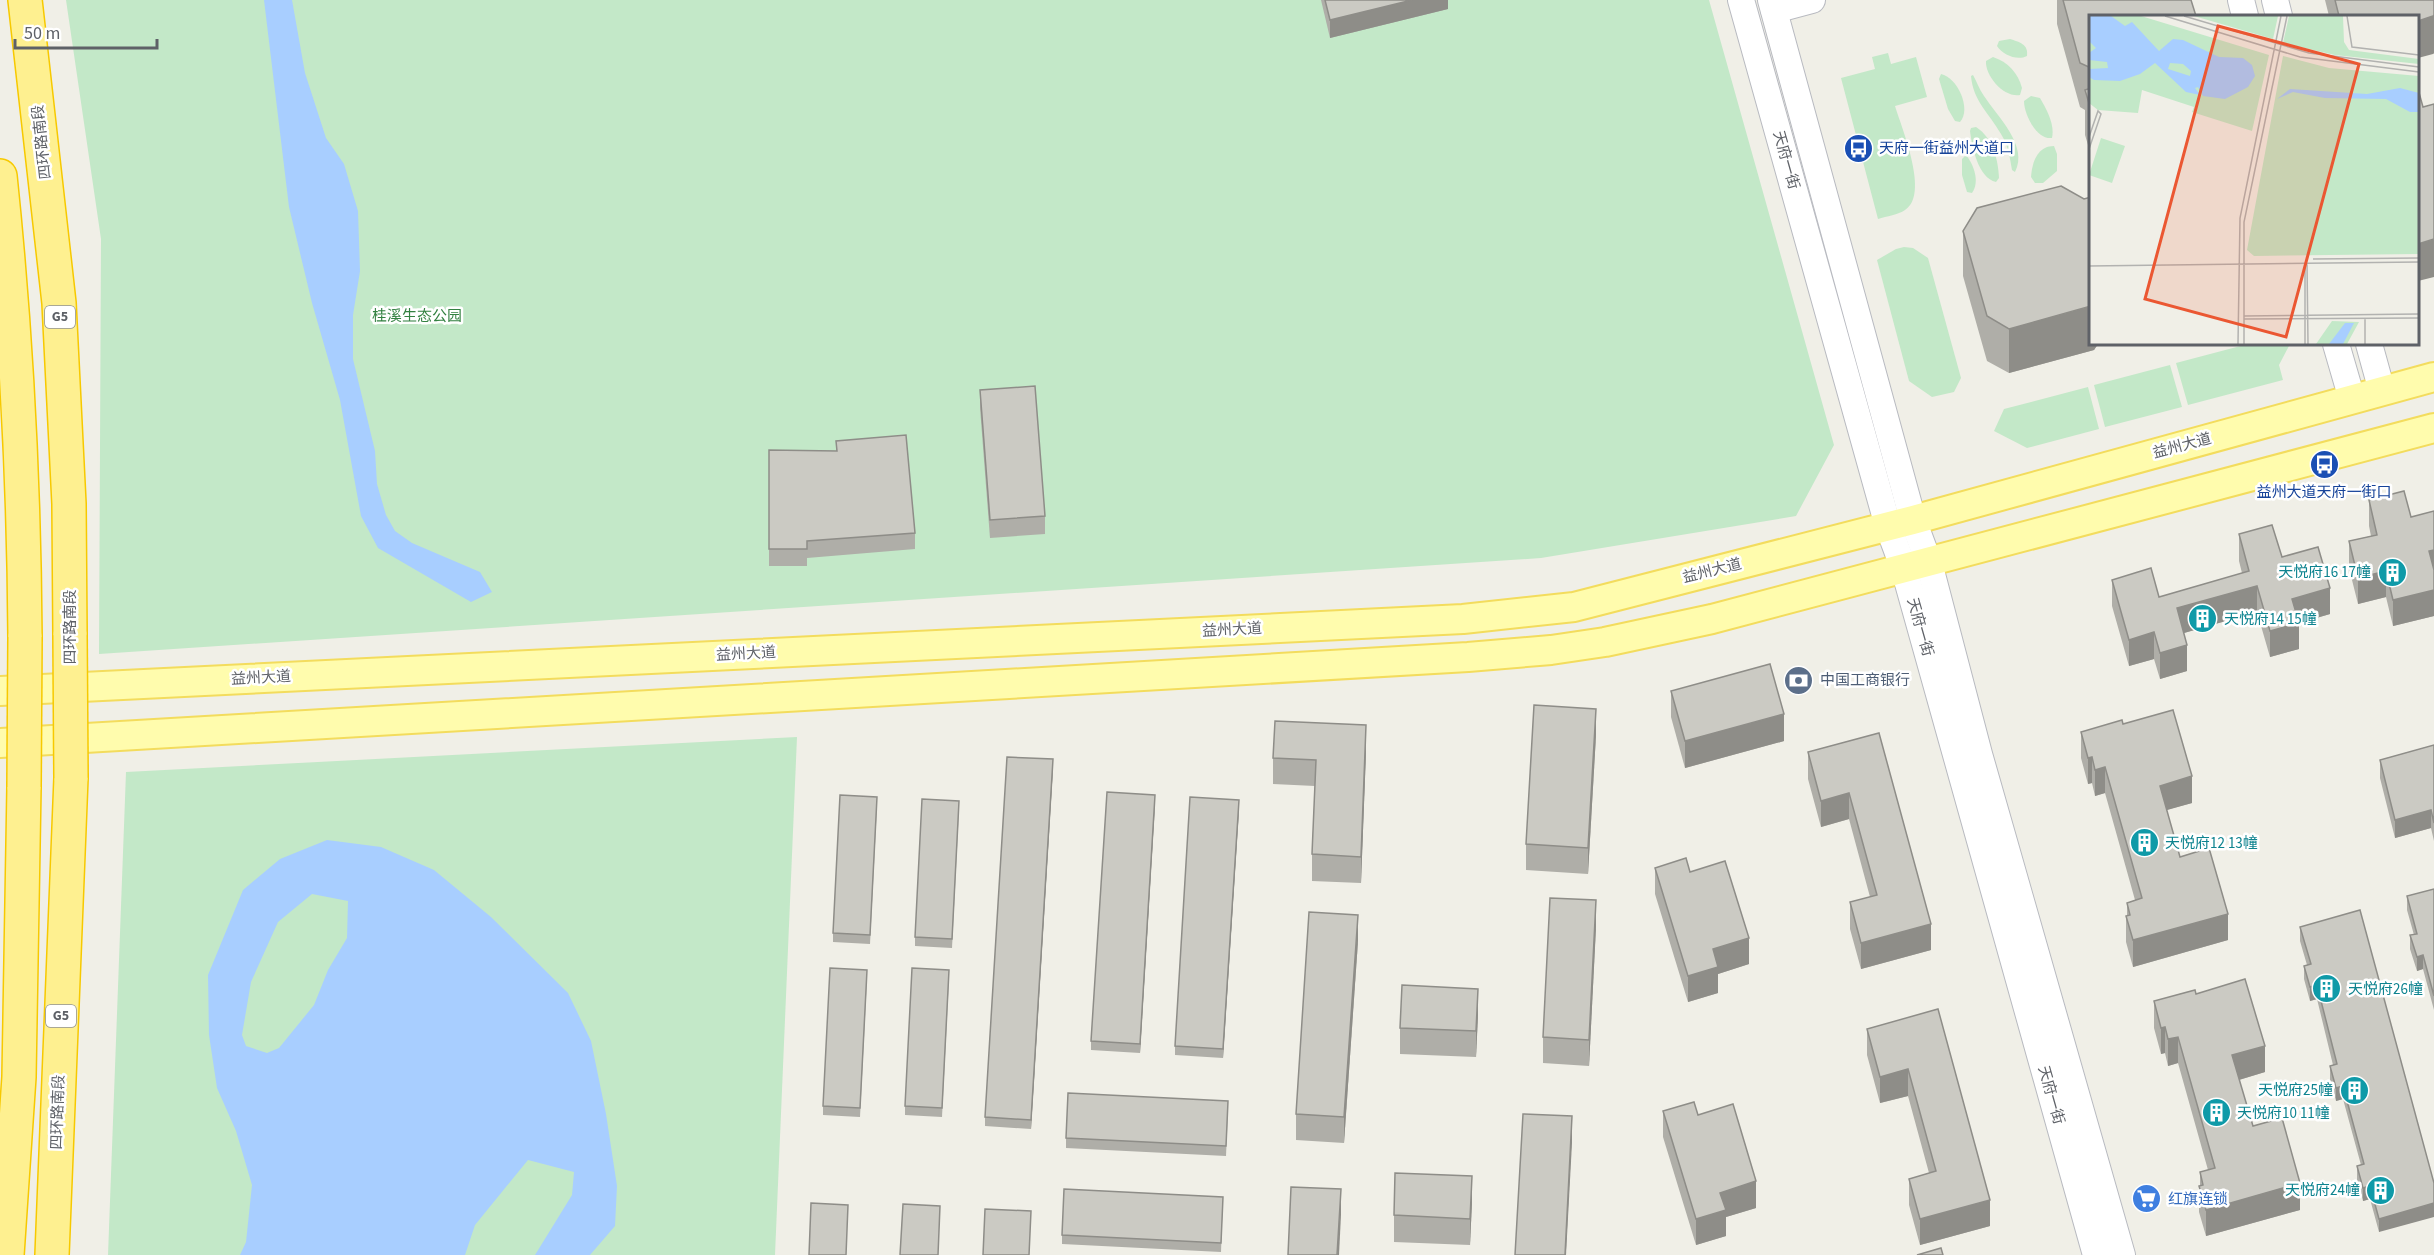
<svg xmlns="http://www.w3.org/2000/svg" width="2434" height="1255" viewBox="0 0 2434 1255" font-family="'Source Sans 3','Noto Sans SC',sans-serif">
<rect width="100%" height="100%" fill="#f0efe7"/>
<g fill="#c3e8c8">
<path d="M66 0H1709L1834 445 1796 516 1541 558 99 654 101 239Z"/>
<path d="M2010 39C2019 42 2029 44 2027 56 2017 61 2003 55 1997 46L1999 41Z"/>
<path d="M1888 53 1891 64 1916 57 1927 97 1895 106C1902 129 1930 195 1905 210 1898 215 1887 216 1878 219L1841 78 1875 69 1872 57Z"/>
<path d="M1993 57C2008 62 2018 73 2022 88L2020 95C2004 98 1985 76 1986 61Z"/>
<path d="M1941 74C1957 77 1972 109 1960 122L1955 121 1948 109 1939 79Z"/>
<path d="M1973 75C1977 82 1979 89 1984 96 1997 116 2029 146 2015 172L2012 170C2010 158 2008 145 2001 134 1989 113 1973 101 1971 76Z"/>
<path d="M2031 96 2040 98C2047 110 2055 125 2052 138 2037 140 2024 115 2024 101Z"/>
<path d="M1976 127C1993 138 1998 159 1999 178L1996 182C1978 178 1972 147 1970 131L1971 128Z"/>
<path d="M2054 146 2057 154V171L2043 183H2035L2031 177C2032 163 2037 146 2054 146Z"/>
<path d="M1966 155C1974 165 1980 182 1972 193L1967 192 1962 175V159Z"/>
<path d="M1904 247 1913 248 1928 258 1961 378 1954 392 1932 397 1909 381 1877 260 1896 249Z"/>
<path d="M2248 344H2290L2279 365 2283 380 2188 405 2176 363Z"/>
<path d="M2170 365 2182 407 2105 427 2094 385Z"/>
<path d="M2088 387 2099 429 2027 448 1994 431 2004 409Z"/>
<path d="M797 737 775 1255H108L126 772Z"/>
</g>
<g fill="#a8ceff" fill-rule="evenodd">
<path d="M264 0H292L305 73 326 138 344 164 358 211 360 271 353 315V359L375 451 377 484 386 515 395 531 412 543 480 572 492 592 471 602 378 548 361 516 340 400 312 303 289 207Z"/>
<path d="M327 840 381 847 434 870 491 917 568 993 591 1041 606 1114 617 1186 615 1226 590 1255H535L572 1195 574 1172 528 1160 475 1225 465 1255H240L246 1242 252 1185 236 1131 217 1088 209 1035 208 975 243 890 280 859ZM312 894 348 901 347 938 328 970 314 1005 279 1048 267 1053 246 1046 242 1035 251 982 278 922Z"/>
</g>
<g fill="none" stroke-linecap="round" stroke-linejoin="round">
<defs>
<g id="secondary">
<path d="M1741 0 1888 526 1904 569 2096 1255"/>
<path d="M1771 0 1913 520 1929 563 1979 754 2122 1255"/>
<path d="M2241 0 2245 16"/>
<path d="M2275 0 2279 16"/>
<path d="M1774 10 1812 0"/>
<path d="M2336 344 2352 399"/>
<path d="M2369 344 2382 391"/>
</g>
<g id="primary">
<path d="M0 691 1463 619 1574 607 1913 520 2434 377"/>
<path d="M0 743 1468 657 1551 650 1605 642 1712 619 2434 428"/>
</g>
<g id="highway">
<path d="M25 0 59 303 69 504 70 635"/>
<path d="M0 176C16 329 24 482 25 637"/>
<path d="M7 1255 19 1077 24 787"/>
<path d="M52 1255 71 778"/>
</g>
</defs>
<use href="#secondary" stroke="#b8bac0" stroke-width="28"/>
<use href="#primary" stroke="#f3dc5d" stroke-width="32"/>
<use href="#highway" stroke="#f7c900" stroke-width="36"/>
<use href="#secondary" stroke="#fff" stroke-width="26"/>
<use href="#primary" stroke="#fffcad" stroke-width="28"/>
<use href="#highway" stroke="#fef090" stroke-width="33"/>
<defs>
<g id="highway-bridge">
<path d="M70 635 71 778"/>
<path d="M24 787 25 637"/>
</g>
</defs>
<use href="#highway-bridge" stroke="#f7c900" stroke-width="36" stroke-linecap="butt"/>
<use href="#highway-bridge" stroke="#fef090" stroke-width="33"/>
</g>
<g fill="#afaea8">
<path d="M1321 0H1448V9L1330 38Z"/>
<path d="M2057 0H2191L2091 16V155L2085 135V110L2080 107 2057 24Z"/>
<path d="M2325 0H2434V53L2433 54 2418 16H2329Z"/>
<path d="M1963 231 2091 344H2098L2094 350 2009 373 1987 361 1963 276Z"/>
<path d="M980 390 1045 516V534L990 538 980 408Z"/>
<path d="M836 441 915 533V549L807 558V566H769V450L836 451Z"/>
<path d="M2369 500 2411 517 2434 511V616L2393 626 2386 597 2358 604 2349 568V541L2371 536 2369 526Z"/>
<path d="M2239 534 2282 557 2330 614 2299 623V649L2270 657 2257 612 2184 633 2187 671 2160 679 2154 659 2129 666 2112 606V580L2159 597 2242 573 2239 561Z"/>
<path d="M1671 691 1784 741 1685 768 1671 717Z"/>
<path d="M2123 724 2192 803 2166 810 2180 857 2228 940 2133 967 2126 942V916H2127V903L2135 900 2105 793 2095 796 2092 783 2088 784 2081 758V732Z"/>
<path d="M1879 733 1931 950 1861 969 1850 929V902L1870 897 1849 819 1821 827 1808 779V752Z"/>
<path d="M1596 735 1588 874 1526 870V844Z"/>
<path d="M2434 745V841L2431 828 2395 838 2380 778V760Z"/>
<path d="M1366 752 1361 883 1312 881V854L1315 786 1273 784V758Z"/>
<path d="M1053 768 1031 1129 985 1126V1117Z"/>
<path d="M1155 804 1140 1053 1091 1050V1041Z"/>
<path d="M877 806 870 944 833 942V933Z"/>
<path d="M1239 809 1223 1058 1175 1055V1046Z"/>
<path d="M959 810 952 948 915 946V937Z"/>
<path d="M1655 868 1690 872 1749 964 1718 974V993L1688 1002 1655 894Z"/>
<path d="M2434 889V1010L2423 969 2417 971 2410 949V935H2414L2407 910V896Z"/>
<path d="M1596 927 1589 1066 1543 1063V1037Z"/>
<path d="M2300 927 2434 1183 2379 1232 2370 1199 2363 1201 2357 1180V1166L2361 1165 2343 1099 2336 1101 2330 1080V1066L2333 1065 2317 999 2310 1001 2304 979V966L2307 965 2300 941Z"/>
<path d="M1358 941 1344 1143 1296 1140V1114Z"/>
<path d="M867 979 860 1117 823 1115V1106Z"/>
<path d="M949 979 942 1117 905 1115V1106Z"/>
<path d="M2196 994 2265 1072 2239 1080 2253 1126 2300 1210 2206 1236 2199 1212V1186H2200V1172L2208 1170 2178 1063 2168 1066 2165 1053 2161 1054 2154 1028V1001Z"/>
<path d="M1938 1009 1990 1226 1920 1245 1909 1205V1179L1929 1173 1908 1096 1880 1103 1867 1055V1029Z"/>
<path d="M1478 1015 1476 1057 1400 1054V1028Z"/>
<path d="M1228 1110 1226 1156 1066 1148V1138Z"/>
<path d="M1663 1111 1698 1115 1756 1208 1726 1217V1236L1696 1245 1663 1137Z"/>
<path d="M1223 1197 1221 1252 1062 1244V1235Z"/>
<path d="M1472 1202 1470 1245 1394 1242V1215Z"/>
</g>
<g fill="#8e8d88">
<path d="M1412 0H1448V9L1330 38V20Z"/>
<path d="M2434 15V53L2433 54 2418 58V21Z"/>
<path d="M2434 239V277L2418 281V244Z"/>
<path d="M2091 306V344H2098L2094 350 2009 373V329Z"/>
<path d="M2434 550V576L2429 551Z"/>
<path d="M2386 571V597L2358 604V578Z"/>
<path d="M2257 586V612L2177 635V608Z"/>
<path d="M2330 588V614L2299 623V649L2270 657V631L2292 599Z"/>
<path d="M2434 590V616L2393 626V600Z"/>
<path d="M2154 632V659L2129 666V640Z"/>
<path d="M2187 645V671L2160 679V653Z"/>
<path d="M1596 709V735L1588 874V848Z"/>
<path d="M1784 714V741L1685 768V741Z"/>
<path d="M1366 725V752L1361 883V857Z"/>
<path d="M2092 757V783L2088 784V758Z"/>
<path d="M1053 759V768L1031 1129V1120Z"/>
<path d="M2105 767V793L2095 796V770Z"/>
<path d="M2192 776V803L2160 812V786Z"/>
<path d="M1849 793V819L1821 827V801Z"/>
<path d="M1155 795V804L1140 1053V1044Z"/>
<path d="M1239 800V809L1223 1058V1049Z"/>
<path d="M2431 810V828L2395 838V820Z"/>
<path d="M1596 900V927L1589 1066V1040Z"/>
<path d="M2228 914V940L2133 967V940Z"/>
<path d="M1358 915V941L1344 1143V1117Z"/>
<path d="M1931 924V950L1861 969V943Z"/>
<path d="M1749 938V964L1718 974V993L1688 1002V976L1713 949Z"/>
<path d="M2423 955V969L2417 971V957Z"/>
<path d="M2317 985V999L2310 1001V987Z"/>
<path d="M1478 989V1015L1476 1057V1031Z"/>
<path d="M2165 1027V1053L2161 1054V1028Z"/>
<path d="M2178 1037V1063L2168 1066V1039Z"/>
<path d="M2265 1046V1072L2232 1082V1055Z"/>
<path d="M1908 1069V1096L1880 1103V1077Z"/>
<path d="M2343 1086V1099L2336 1101V1088Z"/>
<path d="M1572 1116V1143L1566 1255H1565Z"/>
<path d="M1472 1176V1202L1470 1245V1219Z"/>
<path d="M1756 1181V1208L1726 1217V1236L1696 1245V1219L1720 1193Z"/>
<path d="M2300 1183V1210L2206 1236V1210Z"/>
<path d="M2370 1186V1199L2363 1201V1188Z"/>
<path d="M1341 1189V1215L1339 1255H1337Z"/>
<path d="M1990 1200V1226L1920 1245V1219Z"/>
<path d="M2434 1203V1217L2379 1232V1219Z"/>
</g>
<g fill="#cbcac3" stroke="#8e8d88" stroke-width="1.5">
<path d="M1325 0H1412L1330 20Z"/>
<path d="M2063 0H2191L2196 16H2091V68L2080 63Z"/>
<path d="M2335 0H2434V15L2433 16 2418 21V16H2339Z"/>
<path d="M2091 88V110L2085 90Z"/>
<path d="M2418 89 2423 107 2434 104V239L2418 244Z"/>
<path d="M2061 186 2084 199 2091 197V306L2009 329 1987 316 1963 231 1977 208Z"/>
<path d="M1035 386 1045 516 990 520 980 390Z"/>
<path d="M906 435 915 533 807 541V549H769V450L837 451 836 441Z"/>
<path d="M2404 491 2411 517 2434 511V550L2429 551 2434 570V590L2393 600 2386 571 2358 578 2349 541 2377 535 2369 500Z"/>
<path d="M2272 525 2282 557 2318 547 2330 588 2292 599 2299 623 2270 631 2257 586 2177 608 2187 645 2160 653 2154 632 2129 640 2112 580 2151 568 2159 597 2249 571 2239 534Z"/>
<path d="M1770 664 1784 714 1685 741 1671 691Z"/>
<path d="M1534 705 1596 709 1588 848 1526 844Z"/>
<path d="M2173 710 2192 776 2160 786 2180 857 2209 848 2228 914 2133 940 2126 916 2130 915 2127 903 2142 898 2105 767 2095 770 2092 757 2088 758 2081 732 2122 720 2123 724Z"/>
<path d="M1275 721 1366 725 1361 857 1312 854 1316 760 1273 758Z"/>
<path d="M1879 733 1931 924 1861 943 1850 902 1877 895 1849 793 1821 801 1808 752Z"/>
<path d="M2434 745V823L2431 810 2395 820 2380 760Z"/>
<path d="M1007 757 1053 759 1031 1120 985 1117Z"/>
<path d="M1107 792 1155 795 1140 1044 1091 1041Z"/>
<path d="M840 795 877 797 870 935 833 933Z"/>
<path d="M1190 797 1239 800 1223 1049 1175 1046Z"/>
<path d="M922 799 959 801 952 939 915 937Z"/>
<path d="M1686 858 1690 872 1725 861 1749 938 1713 949 1718 967 1688 976 1655 868Z"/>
<path d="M2434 889V996L2423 955 2417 957 2410 935 2417 934 2407 896Z"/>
<path d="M1550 898 1596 900 1589 1040 1543 1037Z"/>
<path d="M2360 910 2434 1183V1203L2379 1219 2370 1186 2363 1188 2357 1166 2364 1164 2343 1086 2336 1088 2330 1066 2337 1064 2317 985 2310 987 2304 966 2311 964 2300 927Z"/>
<path d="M1309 912 1358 915 1344 1117 1296 1114Z"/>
<path d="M830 968 867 970 860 1108 823 1106Z"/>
<path d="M912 968 949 970 942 1108 905 1106Z"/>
<path d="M2245 979 2265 1046 2232 1055 2253 1126 2282 1118 2300 1183 2206 1210 2199 1186 2203 1185 2200 1172 2215 1168 2178 1037 2168 1039 2165 1027 2161 1028 2154 1001 2195 990 2196 994Z"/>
<path d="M1402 985 1478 989 1476 1031 1400 1028Z"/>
<path d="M1938 1009 1990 1200 1920 1219 1909 1179 1936 1171 1908 1069 1880 1077 1867 1029Z"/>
<path d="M1068 1093 1228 1101 1226 1146 1066 1138Z"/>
<path d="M1694 1102 1698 1115 1733 1104 1756 1181 1720 1193 1726 1210 1696 1219 1663 1111Z"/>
<path d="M1523 1114 1572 1116 1565 1255H1515Z"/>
<path d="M1395 1173 1472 1176 1470 1219 1394 1215Z"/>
<path d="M1291 1187 1341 1189 1337 1255H1288Z"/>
<path d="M1064 1189 1223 1197 1221 1243 1062 1235Z"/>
<path d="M811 1203 848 1205 846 1255H809Z"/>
<path d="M903 1204 940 1206 938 1255H900Z"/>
<path d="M985 1209 1031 1211 1029 1255H983Z"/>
<path d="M1941 1248 1943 1255H1917Z"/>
</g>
<defs>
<symbol id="bus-disc" viewBox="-11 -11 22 22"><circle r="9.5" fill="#1a4fb4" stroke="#fff"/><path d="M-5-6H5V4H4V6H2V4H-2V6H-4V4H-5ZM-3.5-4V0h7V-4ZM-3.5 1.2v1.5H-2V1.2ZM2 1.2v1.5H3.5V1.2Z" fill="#fff"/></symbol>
<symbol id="building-disc" viewBox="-11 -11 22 22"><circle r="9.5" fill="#0f9aa8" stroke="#fff"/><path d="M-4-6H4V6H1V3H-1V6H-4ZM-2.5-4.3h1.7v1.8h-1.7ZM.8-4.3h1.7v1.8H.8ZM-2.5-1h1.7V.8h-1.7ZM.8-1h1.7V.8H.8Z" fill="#fff"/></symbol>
<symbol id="bank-disc" viewBox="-11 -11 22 22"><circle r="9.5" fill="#5c6f8a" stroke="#fff"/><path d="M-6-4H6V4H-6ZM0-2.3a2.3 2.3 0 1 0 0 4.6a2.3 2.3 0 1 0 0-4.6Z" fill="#fff"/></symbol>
<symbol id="supermarket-disc" viewBox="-11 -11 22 22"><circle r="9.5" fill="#3f7fe0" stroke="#fff"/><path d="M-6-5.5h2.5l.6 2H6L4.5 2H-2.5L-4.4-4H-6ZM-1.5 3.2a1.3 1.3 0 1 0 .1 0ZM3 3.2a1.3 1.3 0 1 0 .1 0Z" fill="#fff"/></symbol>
</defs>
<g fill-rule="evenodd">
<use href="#bus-disc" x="1842" y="132" width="33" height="33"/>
<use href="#bus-disc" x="2308" y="448" width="33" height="33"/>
<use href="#building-disc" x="2376" y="556" width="33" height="33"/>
<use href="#building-disc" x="2186" y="602" width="33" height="33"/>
<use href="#bank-disc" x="1782" y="664" width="33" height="33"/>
<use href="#building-disc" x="2128" y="826" width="33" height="33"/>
<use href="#building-disc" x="2310" y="972" width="33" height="33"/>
<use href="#building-disc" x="2338" y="1074" width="33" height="33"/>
<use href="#building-disc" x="2200" y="1096" width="33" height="33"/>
<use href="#building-disc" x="2364" y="1174" width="33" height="33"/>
<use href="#supermarket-disc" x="2130" y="1182" width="33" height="33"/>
</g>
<g text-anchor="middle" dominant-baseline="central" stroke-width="5" stroke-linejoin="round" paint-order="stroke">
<g fill="#fff" stroke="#8e9095" stroke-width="1.5">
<rect x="45" y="306" width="30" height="22" rx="4.5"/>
<rect x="46" y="1005" width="30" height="22" rx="4.5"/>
</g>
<g font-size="14" font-weight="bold" fill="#5e6167">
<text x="60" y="317">G5</text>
<text x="61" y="1016">G5</text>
</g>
<g font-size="15" fill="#5e6167" stroke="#fff">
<text transform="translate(42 142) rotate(-96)">四环路南段</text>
<text transform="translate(1786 160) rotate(74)">天府一街</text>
<text transform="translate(2182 446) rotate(-15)">益州大道</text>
<text transform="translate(1712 571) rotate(-14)">益州大道</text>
<text transform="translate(70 627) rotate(-90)">四环路南段</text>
<text transform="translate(1920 627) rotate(74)">天府一街</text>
<text transform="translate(1232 630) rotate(-3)">益州大道</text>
<text transform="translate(746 654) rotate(-3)">益州大道</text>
<text transform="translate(261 678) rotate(-3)">益州大道</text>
<text transform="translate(2051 1095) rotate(74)">天府一街</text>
<text transform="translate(58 1112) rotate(-88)">四环路南段</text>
</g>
<g font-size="15" fill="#164399" stroke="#fff" text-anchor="start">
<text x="1879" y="148">天府一街益州大道口</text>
<text x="2324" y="492" text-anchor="middle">益州大道天府一街口</text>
</g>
<g font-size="15" fill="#338141" stroke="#fff">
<text x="417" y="316">桂溪生态公园</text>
</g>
<g font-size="15" fill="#0d838f" stroke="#fff" text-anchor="start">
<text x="2371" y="572" text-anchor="end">天悦府16 17幢</text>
<text x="2224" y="619">天悦府14 15幢</text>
<text x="2165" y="843">天悦府12 13幢</text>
<text x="2348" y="989">天悦府26幢</text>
<text x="2333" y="1090" text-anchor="end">天悦府25幢</text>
<text x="2237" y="1113">天悦府10 11幢</text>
<text x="2360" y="1190" text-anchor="end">天悦府24幢</text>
</g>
<g font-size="15" fill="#4e5e75" stroke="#fff" text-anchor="start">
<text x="1820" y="680">中国工商银行</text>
</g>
<g font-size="15" fill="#366cbe" stroke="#fff" text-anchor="start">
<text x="2168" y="1199">红旗连锁</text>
</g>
</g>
<g transform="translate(2089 15)">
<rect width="330" height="330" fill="#f0efe7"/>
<path d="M0 1H52L180 40 163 116 103 97 105 92 53 75 49 98 9 95 0 88ZM105 1H189L184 24ZM200 1H254L255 27 260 35 330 44V49L246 40 194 28ZM194 41 240 53 330 61V239L165 241 158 235ZM12 123 36 131 23 168 0 160ZM243 306 270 307 258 329H227Z" fill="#c3e8c8"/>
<path d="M0 1H22L36 11 43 7 70 36 84 24 94 25 130 42 154 43 163 50 166 61 159 72 136 84 114 81 109 72 106 73 111 80 97 77 66 48 51 59 31 66 5 65 0 62V54L19 53 18 47 0 45V38L7 33 0 26ZM81 48 94 49 102 56 101 61 79 54ZM311 73 330 78V97H321L297 84 236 83 204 77 188 84 201 74 278 79ZM256 308H265L254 329H240Z" fill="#a8ceff" fill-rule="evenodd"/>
<path fill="none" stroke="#b2b2b0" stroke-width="1.5" d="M76 1 211 42 330 57M95 1 220 38 330 52M258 1 263 32 330 40M0 122 9 96 12 99 0 134M224 244 330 243M216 248V329M218 248 219 329M0 251 330 247M155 301 330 299M276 303V329M155 304 330 303M149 329 151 203 192 1M155 329V207L198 1"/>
<path fill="#eb5732" fill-opacity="0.15" stroke="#eb5732" stroke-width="3" d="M129 11 270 49 197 322 56 284Z"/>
<rect width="330" height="330" fill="none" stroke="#5e6167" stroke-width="3"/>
</g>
<path d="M15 39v9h142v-9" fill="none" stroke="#5e6167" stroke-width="3"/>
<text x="24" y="39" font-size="18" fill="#5e6167" stroke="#ffffff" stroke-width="4.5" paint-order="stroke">50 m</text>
</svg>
